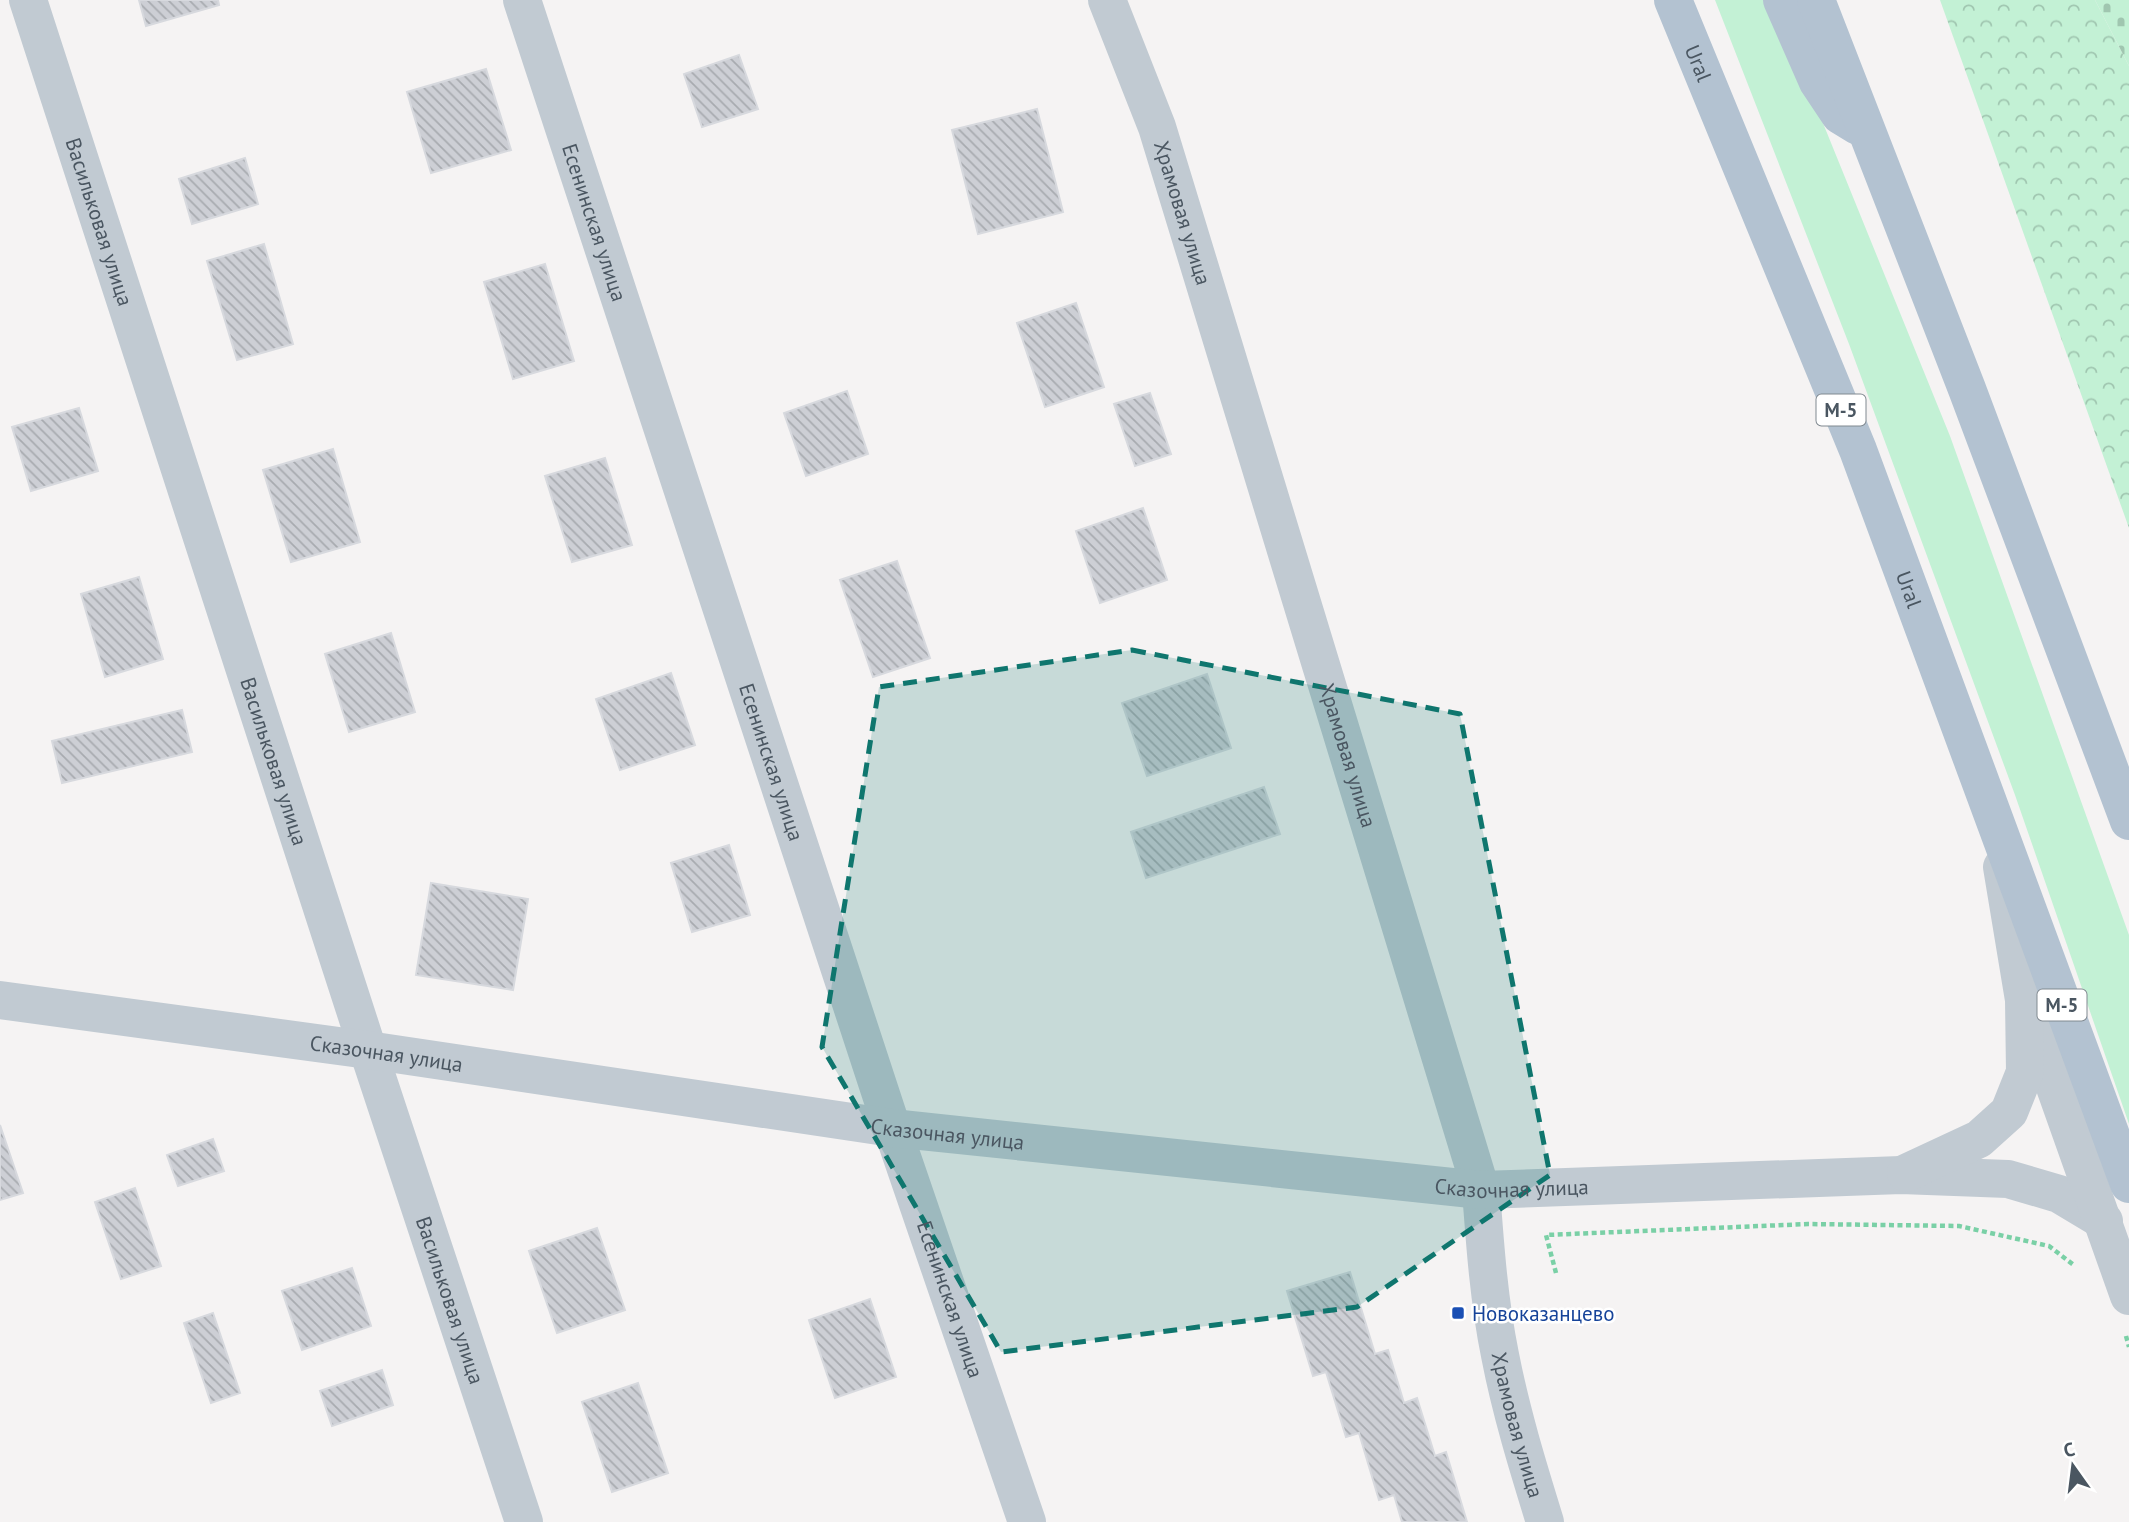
<svg xmlns="http://www.w3.org/2000/svg" width="2129" height="1522" viewBox="0 0 2129 1522" font-family="'PT Sans',sans-serif">
<defs>
<pattern id="forest-crowns" width="20" height="18" patternUnits="userSpaceOnUse" patternTransform="scale(1.75)"><rect width="20" height="18" fill="#c3f1d5"/><path d="M2 6a3 3 0 1 1 6 0M12 15a3 3 0 1 1 6 0" fill="none" stroke="#a0c6b0"/></pattern>
<pattern id="cemetery-stones" width="16" height="16" patternUnits="userSpaceOnUse" patternTransform="scale(1.75)"><rect width="16" height="16" fill="#c3f1d5"/><path d="M2 7V4a2 2 0 0 1 4 0v3zM10 15v-3a2 2 0 0 1 4 0v3z" fill="#a0c6b0"/></pattern>
<pattern id="building-back-hatch" width="6" height="6" patternUnits="userSpaceOnUse" patternTransform="scale(1.75)"><rect width="6" height="6" fill="#cdcfd5"/><path d="M-1 5l2 2M0 0l6 6M5-1l2 2" fill="none" stroke="#a8abb0"/></pattern>
</defs>
<rect width="100%" height="100%" fill="#f5f3f3"/>
<path fill="#c3f1d5" d="M1715 0H1773L1950 436 2129 935V1124L2015 795 1849 344Z"/>
<path fill="url(#forest-crowns)" d="M1940 0H2095L2129 66V528Z"/>
<path fill="url(#cemetery-stones)" d="M2095 0H2129V66Z"/>
<g fill="url(#building-back-hatch)" stroke="#d7d9de" stroke-width="2">
<path d="M139 0H218L219 5 146 26Z"/>
<path d="M739 55 758 109 702 127 684 74Z"/>
<path d="M486 69 511 150 431 173 407 92Z"/>
<path d="M1037 109 1063 212 978 234 952 130Z"/>
<path d="M245 158 258 204 192 224 179 179Z"/>
<path d="M264 244 293 344 237 360 207 261Z"/>
<path d="M545 264 574 361 513 379 484 282Z"/>
<path d="M1076 303 1104 387 1045 407 1017 323Z"/>
<path d="M847 391 868 454 806 476 784 413Z"/>
<path d="M1150 393 1171 454 1135 466 1114 404Z"/>
<path d="M79 408 98 471 31 491 12 427Z"/>
<path d="M333 449 360 542 291 562 263 470Z"/>
<path d="M605 458 632 545 572 562 545 476Z"/>
<path d="M1143 508 1167 580 1100 603 1076 531Z"/>
<path d="M897 561 930 658 873 677 840 580Z"/>
<path d="M139 577 163 659 105 677 81 594Z"/>
<path d="M391 633 415 712 349 732 325 654Z"/>
<path d="M671 673 695 745 620 770 596 699Z"/>
<path d="M1207 674 1231 748 1147 776 1122 703Z"/>
<path d="M182 710 192 752 62 783 52 741Z"/>
<path d="M1264 787 1280 834 1146 878 1131 832Z"/>
<path d="M729 845 750 915 692 932 671 863Z"/>
<path d="M431 883 528 899 513 990 416 975Z"/>
<path d="M0 1125 23 1193 0 1200Z"/>
<path d="M213 1139 224 1171 178 1186 167 1155Z"/>
<path d="M135 1188 161 1266 121 1279 95 1202Z"/>
<path d="M597 1228 625 1310 557 1333 529 1251Z"/>
<path d="M352 1268 371 1326 302 1350 282 1291Z"/>
<path d="M1350 1272 1375 1354 1388 1350 1404 1403 1417 1398 1435 1456 1446 1452 1467 1522H1402L1394 1495 1379 1500 1359 1433 1346 1437 1326 1372 1313 1376 1287 1291Z"/>
<path d="M870 1299 896 1377 835 1398 809 1320Z"/>
<path d="M213 1313 240 1393 211 1403 184 1323Z"/>
<path d="M382 1370 393 1405 332 1426 320 1391Z"/>
<path d="M638 1383 668 1473 612 1492 582 1402Z"/>
</g>
<g fill="none" stroke-linecap="round" stroke-linejoin="round">
<g stroke="#7ad0a6" stroke-width="4.5" stroke-dasharray="5 3.5" stroke-linecap="butt">
<path d="M1556 1273 1546 1235 1808 1224 1959 1226 2049 1246 2075 1266"/>
<path d="M2126 1336 2129 1347"/>
</g>
<g stroke="#c1cad2" stroke-width="38">
<path id="s1" d="M28 0 368 1050 524 1522"/>
<path id="s2" d="M522 0 892 1128 1027 1522"/>
<path id="s3" d="M1107 0 1157 127 1481 1190C1485 1245 1489 1301 1500 1355 1511 1412 1528 1467 1545 1522"/>
<path id="s4" d="M0 1000 368 1050 892 1128 1481 1190 1901 1175 2008 1179 2059 1194 2104 1221"/>
<path d="M2034 1028 2129 1296"/>
<path d="M1906 1173 1979 1139 2009 1112 2025 1072 2024 1000 2002 867"/>
</g>
<g stroke="#b3c2d1" stroke-width="38">
<path id="s5" d="M1673 0 1858 450 2129 1184"/>
<path d="M1782 0 1818 82 1840 115 1858 126"/>
<path d="M1816 0 1967 389 2129 821"/>
</g>
</g>
<path fill="#0f766e" fill-opacity="0.2" stroke="#0f766e" stroke-width="5" stroke-dasharray="14 9" stroke-linejoin="round" d="M1132 650 1460 714 1550 1175 1357 1307 1001 1352 822 1047 879 687Z"/>
<rect fill="#1a4fb4" stroke="#fff" stroke-width="2.5" x="1451" y="1306" width="14" height="14" rx="3.5"/>
<g text-anchor="middle" dominant-baseline="central" stroke-width="5" stroke-linejoin="round" paint-order="stroke">
<g fill="#fff" stroke="#808990" stroke-width="2">
<rect x="1816.5" y="394.5" width="49" height="31" rx="5"/>
<rect x="2037.5" y="989.5" width="49" height="31" rx="5"/>
</g>
<g font-size="19" font-weight="bold" fill="#4a5661">
<text x="1841" y="410">М-5</text>
<text x="2062" y="1005">М-5</text>
</g>
<g font-size="21" fill="#4a5661" stroke="#fff">
<text stroke="none"><textPath href="#s5" startOffset="68">Ural</textPath></text>
<text stroke="none"><textPath href="#s3" startOffset="226">Храмовая улица</textPath></text>
<text stroke="none"><textPath href="#s1" startOffset="233">Васильковая улица</textPath></text>
<text stroke="none"><textPath href="#s2" startOffset="234">Есенинская улица</textPath></text>
<text stroke="none"><textPath href="#s5" startOffset="635">Ural</textPath></text>
<text stroke="none"><textPath href="#s3" startOffset="793">Храмовая улица</textPath></text>
<text stroke="none"><textPath href="#s1" startOffset="800">Васильковая улица</textPath></text>
<text stroke="none"><textPath href="#s2" startOffset="802">Есенинская улица</textPath></text>
<text stroke="none"><textPath href="#s4" startOffset="390">Сказочная улица</textPath></text>
<text stroke="none"><textPath href="#s4" startOffset="957">Сказочная улица</textPath></text>
<text stroke="none"><textPath href="#s4" startOffset="1524">Сказочная улица</textPath></text>
<text stroke="none"><textPath href="#s1" startOffset="1367">Васильковая улица</textPath></text>
<text stroke="none"><textPath href="#s2" startOffset="1368">Есенинская улица</textPath></text>
<text stroke="none"><textPath href="#s3" startOffset="1486">Храмовая улица</textPath></text>
</g>
<g font-size="21" fill="#164399" stroke="#fff" text-anchor="start">
<text x="1472" y="1313">Новоказанцево</text>
</g>
</g>
<g transform="translate(2073 1466) rotate(346)" stroke="#ffffff" stroke-width="5" paint-order="stroke">
<path d="M0-5L12 26L0 18L-12 26Z" fill="#4a5661"/>
<text y="-10" font-size="19" font-weight="bold" text-anchor="middle" fill="#4a5661">С</text>
</g>
</svg>
